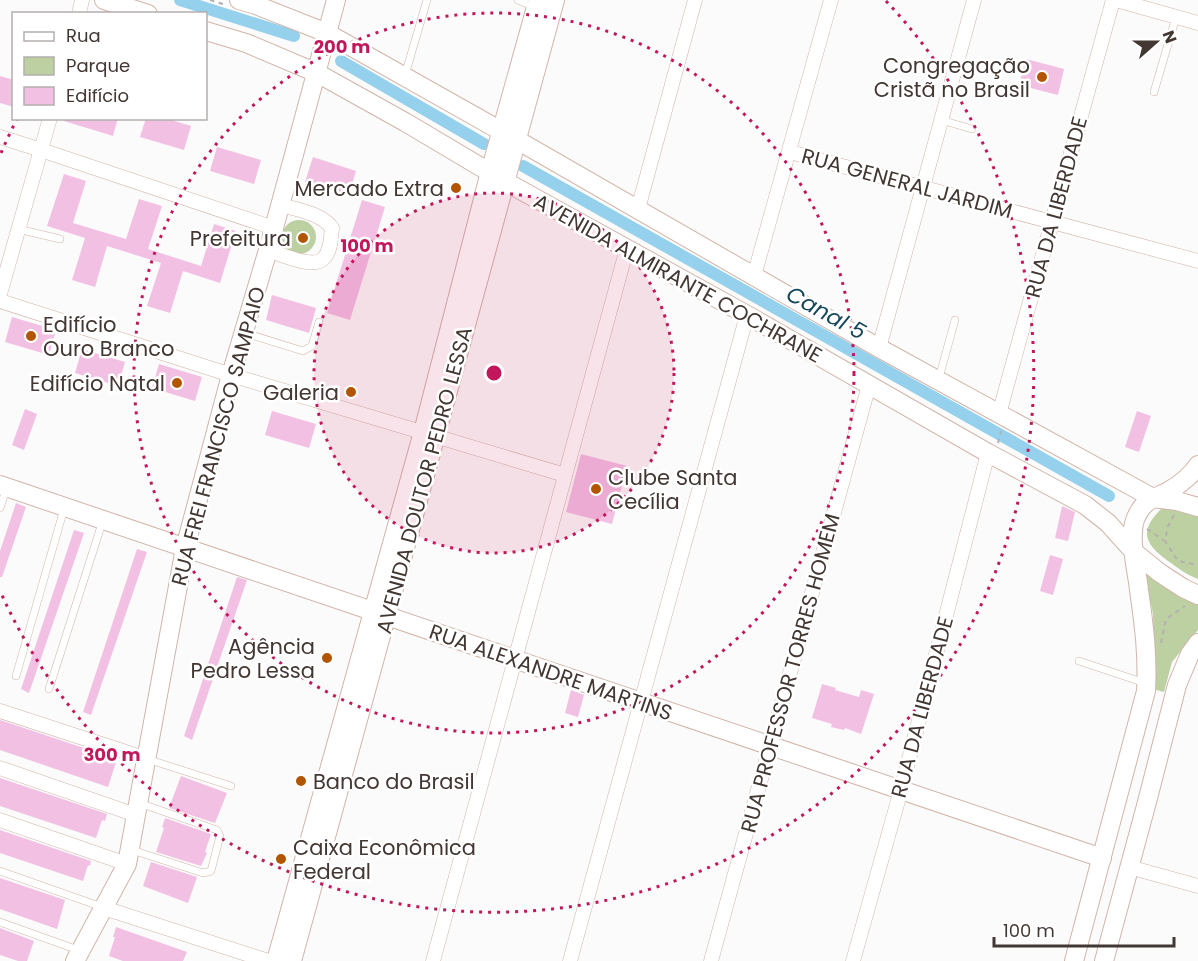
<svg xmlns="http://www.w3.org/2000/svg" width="1198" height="961" viewBox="0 0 1198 961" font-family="Poppins,sans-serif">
<rect width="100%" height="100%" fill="#fbfbfb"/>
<g fill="#bcd0a2">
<circle cx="299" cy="237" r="17"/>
<path d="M1163 507 1198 511V579C1187 575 1178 568 1168 561 1143 543 1139 530 1163 507Z"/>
<path d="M1143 567 1198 600V630L1172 662 1164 692 1149 688 1154 649 1153 614Z"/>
</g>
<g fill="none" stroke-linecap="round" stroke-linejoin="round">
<g stroke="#95d1ed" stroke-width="12">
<path d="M180 0 294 36"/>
<path d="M341 61 484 144"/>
<path d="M523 166 1109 496"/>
</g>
</g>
<g fill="#f2c0e3">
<path d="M1026 59 1064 69 1058 95 1019 85Z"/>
<path d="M0 76 14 80V107L0 103Z"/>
<path d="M65 118H118L113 136 64 121Z"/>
<path d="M146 118H165L191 126 184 150 140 137Z"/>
<path d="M217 147 261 160 254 184 210 171Z"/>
<path d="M313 157 356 171 349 195 305 182Z"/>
<path d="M64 174 86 181 73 223 126 239 139 199 162 206 148 249 201 266 214 224 236 231 220 283 183 271 170 313 147 306 161 263 107 246 95 287 72 280 85 238 47 226Z"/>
<path d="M362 200 385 207 350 320 327 313Z"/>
<path d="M272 295 316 308 309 333 266 320Z"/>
<path d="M12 317 56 330 49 355 5 342Z"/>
<path d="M82 349 125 362 118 386 75 373Z"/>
<path d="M159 364 202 377 195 401 152 388Z"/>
<path d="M25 409 37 414 24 450 12 445Z"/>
<path d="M272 411 316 424 309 448 265 435Z"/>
<path d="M1137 411 1151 416 1139 452 1125 447Z"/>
<path d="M581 454 627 466 612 524 566 512Z"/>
<path d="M16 503 26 507 2 577H0V551Z"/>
<path d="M1062 506 1075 512 1068 541 1055 538Z"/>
<path d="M74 530 84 533 29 693 21 689Z"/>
<path d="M137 549 147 552 91 715 83 712Z"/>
<path d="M1050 555 1063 559 1053 595 1040 591Z"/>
<path d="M237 577 247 580 192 740 184 736Z"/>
<path d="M822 684 836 688 835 690 859 697 861 690 874 694 861 734 845 728 844 730 831 727 832 724 812 718Z"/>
<path d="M571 690 584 695 578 717 565 713Z"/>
<path d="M0 720 117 759 108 787 0 750Z"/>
<path d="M181 776 227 793 215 823 169 808Z"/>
<path d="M0 778 107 814 105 821 102 820 96 838 0 806Z"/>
<path d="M165 818 211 834 205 852 207 853 201 866 156 852 164 828 162 827Z"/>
<path d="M0 830 91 861 90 866 88 865 83 881 0 853Z"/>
<path d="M151 862 197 877 188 903 143 886Z"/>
<path d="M0 878 65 900 57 929 0 909Z"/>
<path d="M116 927 187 952 183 961H123L109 956 115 937H113Z"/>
<path d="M0 928 34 941 27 961H18L0 955Z"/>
</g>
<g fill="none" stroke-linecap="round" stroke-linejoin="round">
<defs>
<g id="lane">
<path d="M518 0 535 7"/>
<path d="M405 75 427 0"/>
<path d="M1154 92 1176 17"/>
<path d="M941 120 972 129"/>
<path d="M18 229 60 239"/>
<path d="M245 333 303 351 312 346 319 322"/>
<path d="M939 378 955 320"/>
<path d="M0 508 6 490"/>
<path d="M1079 661 1145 683"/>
<path d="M16 676 64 509"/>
<path d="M49 689 103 520"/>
<path d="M147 759 231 786"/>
<path d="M132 850 203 873 211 871 220 836 217 830 139 803"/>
<path d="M0 871 102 907"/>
<path d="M0 922 78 950"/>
</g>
<g id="street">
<path d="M1116 0 1198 23"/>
<path d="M79 14 82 0"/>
<path d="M0 137 41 150 274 228"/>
<path d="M790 152 1198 261"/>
<path d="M638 209 695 0"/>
<path d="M268 250C280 254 312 269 323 259 331 252 331 238 332 228 321 213 298 210 281 205"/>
<path d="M754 276 831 0"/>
<path d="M0 294 50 118"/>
<path d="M0 301 231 375 565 475"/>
<path d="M879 348 974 0"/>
<path d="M999 414 1113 0"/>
<path d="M0 711 147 759"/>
<path d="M0 768 136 815"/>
<path d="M0 820 127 864"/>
<path d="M1129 867 1198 886"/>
<path d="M104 908 268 961"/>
<path d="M433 961 627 248"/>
<path d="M570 961 747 315"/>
<path d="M711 961 869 385"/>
<path d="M853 961 901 790 988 453"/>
</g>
<g id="secondary">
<path d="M104 0 148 14"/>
<path d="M239 0 256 5 327 33 517 140 879 348 1153 498 1177 501 1198 507"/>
<path d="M206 31 246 43 317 73 405 122 506 182 747 315 988 453 1085 505 1108 523 1134 552 1160 573 1183 588 1198 595"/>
<path d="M0 485 1102 858"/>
<path d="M75 961 127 864 185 548 231 375 268 250 336 0"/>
<path d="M276 961 423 432 490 172 538 0"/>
<path d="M292 961 555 0"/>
<path d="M1074 961 1146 691C1148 656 1144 625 1139 590 1137 571 1131 550 1133 531 1133 522 1138 512 1143 506 1150 498 1159 496 1167 492 1179 485 1191 476 1198 465"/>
<path d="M1104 961 1147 802 1177 685 1190 654 1198 643"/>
</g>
</defs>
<use href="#lane" stroke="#d1b5a9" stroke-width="8"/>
<use href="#street" stroke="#d1b5a9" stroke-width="15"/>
<use href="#secondary" stroke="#d1b5a9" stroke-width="20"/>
<g stroke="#b4b0ae" stroke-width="2" stroke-dasharray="4.5 4.5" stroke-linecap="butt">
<path d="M210 0 226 5"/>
<path d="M998 443 1001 431"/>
<path d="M1174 515 1168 526 1165 541 1178 561 1198 565"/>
<path d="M1147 529 1165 541"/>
<path d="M1161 643 1166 619 1185 606"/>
</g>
<use href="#lane" stroke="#fff" stroke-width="7"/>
<use href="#street" stroke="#fff" stroke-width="14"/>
<use href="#secondary" stroke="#fff" stroke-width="18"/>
</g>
<circle cx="494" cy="373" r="180" fill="#c2185b" fill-opacity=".12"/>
<g fill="none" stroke="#c2185b" stroke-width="3" stroke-dasharray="3 6">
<circle cx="494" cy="373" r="180"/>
<circle cx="494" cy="373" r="360"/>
<path d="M1 153A540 540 0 0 1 17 119M886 1A540 540 0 1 1 1 593"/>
</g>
<g fill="#b25500" stroke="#fff" stroke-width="2">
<circle cx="1042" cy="77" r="6"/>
<circle cx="456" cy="188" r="6"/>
<circle cx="303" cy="238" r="6"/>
<circle cx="31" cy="336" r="6"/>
<circle cx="177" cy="383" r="6"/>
<circle cx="351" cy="392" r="6"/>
<circle cx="596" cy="489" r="6"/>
<circle cx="327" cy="658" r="6"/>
<circle cx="301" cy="781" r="6"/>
<circle cx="281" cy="859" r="6"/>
</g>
<g text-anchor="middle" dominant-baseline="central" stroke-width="5" stroke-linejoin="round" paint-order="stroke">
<g font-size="21" fill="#423732" stroke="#fff" text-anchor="end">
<text x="1030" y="65">Congregação<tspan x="1030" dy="24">Cristã no Brasil</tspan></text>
<text x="444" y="188">Mercado Extra</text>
<text x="291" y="238">Prefeitura</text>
<text x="43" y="324" text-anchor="start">Edifício<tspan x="43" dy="24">Ouro Branco</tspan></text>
<text x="165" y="383">Edifício Natal</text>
<text x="339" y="392">Galeria</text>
<text x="608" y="477" text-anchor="start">Clube Santa<tspan x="608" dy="24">Cecília</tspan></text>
<text x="315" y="646">Agência<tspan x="315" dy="24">Pedro Lessa</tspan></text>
<text x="313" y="781" text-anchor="start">Banco do Brasil</text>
<text x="293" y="847" text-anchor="start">Caixa Econômica<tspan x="293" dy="24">Federal</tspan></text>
</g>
<g font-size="21" fill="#423732" stroke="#fff">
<text transform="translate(907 183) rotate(15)">RUA GENERAL JARDIM</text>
<text transform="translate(1056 207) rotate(-75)">RUA DA LIBERDADE</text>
<text transform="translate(678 278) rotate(29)">AVENIDA ALMIRANTE COCHRANE</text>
<text transform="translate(218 436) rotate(-75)">RUA FREI FRANCISCO SAMPAIO</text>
<text transform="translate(424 480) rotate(-75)">AVENIDA DOUTOR PEDRO LESSA</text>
<text transform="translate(551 672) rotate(19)">RUA ALEXANDRE MARTINS</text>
<text transform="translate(790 673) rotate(-75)">RUA PROFESSOR TORRES HOMEM</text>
<text transform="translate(922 707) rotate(-75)">RUA DA LIBERDADE</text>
</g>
<g font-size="22" font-style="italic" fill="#16475b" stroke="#fff">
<text transform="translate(826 313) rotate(29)">Canal 5</text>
</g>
</g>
<circle cx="494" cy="373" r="9" fill="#c2185b" stroke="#fff" stroke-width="3"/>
<g font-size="18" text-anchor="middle" font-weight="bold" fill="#c2185b" stroke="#fff" stroke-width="5" stroke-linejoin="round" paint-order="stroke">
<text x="342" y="53">200 m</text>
<text x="367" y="252">100 m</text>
<text x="112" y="761">300 m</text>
</g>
<rect x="12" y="12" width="195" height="108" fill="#ffffff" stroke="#b3afad" stroke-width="1.5"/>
<rect x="24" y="32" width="30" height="9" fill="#ffffff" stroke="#b3afad" stroke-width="1.5"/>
<text x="66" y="42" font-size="18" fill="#423732">Rua</text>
<rect x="24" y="57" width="30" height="18" fill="#bcd0a2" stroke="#b3afad" stroke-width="1.5"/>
<text x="66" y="72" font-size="18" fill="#423732">Parque</text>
<rect x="24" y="87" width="30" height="18" fill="#f2c0e3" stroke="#b3afad" stroke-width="1.5"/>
<text x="66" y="102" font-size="18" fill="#423732">Edifício</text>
<g transform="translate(1156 42) rotate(69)" stroke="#ffffff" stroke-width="4.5" paint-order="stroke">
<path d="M0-4.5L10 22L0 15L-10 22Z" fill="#423732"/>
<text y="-9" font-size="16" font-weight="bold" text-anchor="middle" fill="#423732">N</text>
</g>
<path d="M994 937v9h180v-9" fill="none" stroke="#423732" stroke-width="3"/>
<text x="1003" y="937" font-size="18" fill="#423732" stroke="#ffffff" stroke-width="4.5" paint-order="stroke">100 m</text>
</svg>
